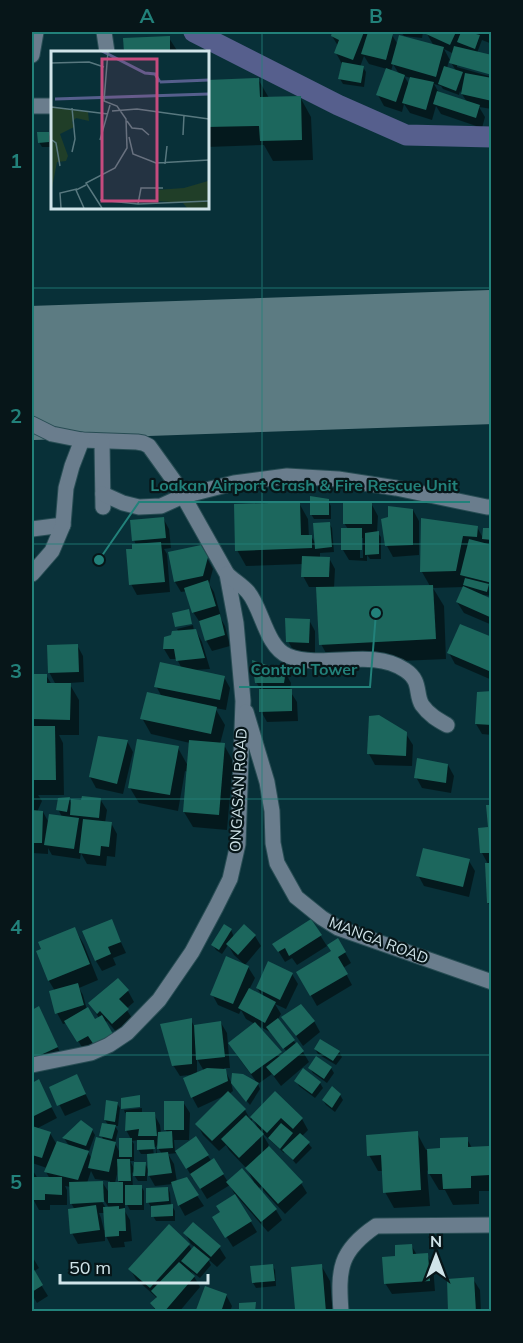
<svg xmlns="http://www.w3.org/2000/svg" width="523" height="1343" viewBox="0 0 523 1343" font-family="Mulish,sans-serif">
<rect width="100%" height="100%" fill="#083038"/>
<g fill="#0007" fill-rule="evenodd">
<path d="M334 32H393L392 35 398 45 434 46 427 34 428 32H459L461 35 463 32 469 33 468 32H492V44L482 40 477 53 457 64V67L492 77V109L479 107 485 117 482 128 441 114 436 106 432 120 410 113 404 104 402 112 384 106 378 95 387 69 369 64 364 56 360 67H363L366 72 364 87 343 84 340 79 342 64 336 53 338 46 332 36ZM444 49 454 54 451 62ZM449 60 452 64 456 71 447 68ZM393 64 399 74 391 71ZM404 76 411 78 409 84ZM434 84 441 86 443 89 459 95 460 91 467 102 439 93Z"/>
<path d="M401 32H423L422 38 404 36Z"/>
<path d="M169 38 178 52H125V39Z"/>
<path d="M258 79 269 98 300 97 311 117 313 160 273 161 264 145 207 147V81Z"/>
<path d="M48 133 51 138V147H42L39 142Z"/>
<path d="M328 501 331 506V519H314L311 514Z"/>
<path d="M299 503 308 519 309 537 311 536 317 546 329 523 332 528 334 552 320 553V558H329L335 569 334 588 430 586 422 572V520L477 527 483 538 492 530V596L483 595 482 596 492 601V625L464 613 457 602 464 587 433 588 444 606 446 659 332 664 321 644 318 587H309L303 576V564L246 566 237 550Z"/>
<path d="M372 505 378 516 377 532 381 537V559H370L367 555V561L349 560 343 550 348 529 344 523ZM360 538H363V558H360Z"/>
<path d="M413 510 419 521V555L393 557 387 546Z"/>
<path d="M163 518 169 529 171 548 164 549 167 554 170 592 137 595 131 584 134 550 136 545 134 540Z"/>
<path d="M32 544 34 549 35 560H32Z"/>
<path d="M201 547 213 569 209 584 214 592 221 617H220L225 626 230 646 212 651 206 640 199 621 193 612 187 591 181 592 175 582 170 554Z"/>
<path d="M309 620 315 631V653L294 652 288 641Z"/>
<path d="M193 625 194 631H196L202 642 210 669 194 670 224 677 230 688 226 710 215 708 225 725 220 744 224 745 233 761 227 830 193 827 184 812 188 772 185 771 178 811 139 803 130 788 178 748 188 766 190 743 151 734 142 718 162 697 156 686 182 669 177 659H170L164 649 179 632 177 629Z"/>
<path d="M492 639V680L455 664 449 653Z"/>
<path d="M77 645 83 656 84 682 69 683 79 700V735H59L63 743 64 795H38L42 801 37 812H43L49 823 62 817 58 809 69 799 72 805 100 799 107 810 105 823H111L117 834 115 857 107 856 106 866 87 864 81 853 80 859 52 855 48 848V854L32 853V675H46L52 685H56L49 672Z"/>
<path d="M285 672 291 683 290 691 297 702 298 721 267 722 261 711V690L256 682Z"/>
<path d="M492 693V735L482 734 476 724Z"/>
<path d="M406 734 413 745 412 766 375 765 369 754Z"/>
<path d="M127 741 133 752 123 794 96 788 90 777Z"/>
<path d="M448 765 454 776 451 793 422 788 416 777Z"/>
<path d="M492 806V909L488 903V864L482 853 489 829Z"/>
<path d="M469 861 475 871 469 897 424 886 418 875Z"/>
<path d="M111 921 126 953 113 958 116 965 102 971 96 961 84 932Z"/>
<path d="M311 921 327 946 297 965 292 958 285 962 274 944Z"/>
<path d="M75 929 84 945 98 980 79 988 83 995 87 1010 94 1021 99 1018 90 1004 118 980 128 991 134 1002 126 1009 134 1021 118 1034 107 1021 105 1023 118 1045 85 1052 67 1023 63 1024 57 1013 55 991 49 981 38 952Z"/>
<path d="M231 930 234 937 255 936 261 946 245 965 234 955 228 945 222 954 216 950 213 945Z"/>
<path d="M338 940 351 963 343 968 352 985 317 1006 298 973 333 952Z"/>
<path d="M248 967 255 978 249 990 263 997 257 988 292 974 298 984 286 1009 275 1004 281 1014 277 1021 303 1052 309 1062 281 1086 272 1074 258 1084 236 1054 255 1024 246 1019 241 1010 239 1014 218 1005 212 994ZM255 1024 270 1032 287 1052 282 1056Z"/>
<path d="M38 1008 63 1058 32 1070V1012Z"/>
<path d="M283 1017 314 1021 320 1032 303 1046Z"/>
<path d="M191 1020 194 1026 221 1023 227 1033 230 1068H224L231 1082 233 1091 229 1094 245 1110 250 1119 275 1093 302 1119 308 1130 302 1136 312 1148 296 1164 285 1151 284 1153 261 1132 269 1145 268 1146 301 1183 307 1193 285 1214 260 1187 258 1189 276 1210 282 1220 268 1232 234 1193 230 1185 207 1199 194 1178 193 1179 178 1153 168 1154 174 1164 177 1182 186 1179 204 1206 185 1216 179 1205 173 1184 155 1186 147 1172V1181H138L132 1172 133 1187 141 1186 144 1191V1210H130L125 1201V1208H123L130 1220 132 1241 124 1242 125 1247 112 1248 105 1234V1241L78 1244 72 1233 75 1210 71 1203V1187L65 1186 67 1190V1205H50V1210H39L33 1199V1190L32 1193V1169L38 1179H50L46 1172 47 1168 32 1163V1084L38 1081 57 1118 36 1129 50 1133 57 1145 69 1146 64 1138 92 1130 95 1135 89 1151 86 1149 92 1159 104 1141 101 1135 108 1125 105 1120 117 1103 120 1108 118 1126H115L118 1131 115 1143 120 1153 131 1139 126 1130 127 1113H125L124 1110 142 1108V1114H154L160 1125 161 1133H168L165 1129 183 1102 190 1113 189 1140H174L175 1152 196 1138 212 1162 214 1160 228 1182H254L247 1169 229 1150 226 1145 219 1151 203 1135 197 1124 226 1095 198 1108 192 1097 191 1075 180 1076 173 1065ZM197 1059 204 1071 197 1073ZM253 1119 258 1128 250 1122ZM138 1140V1149L141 1154H148L149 1171 145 1163 135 1170 130 1161H134V1144L132 1141ZM156 1145 162 1154H157ZM153 1147H156V1156L154 1157ZM118 1170H119V1183H115ZM91 1171 95 1179 110 1181V1194L102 1182 87 1183ZM101 1195 109 1208H106L99 1197ZM99 1213H105L106 1230H104L101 1218Z"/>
<path d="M315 1049 339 1052 342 1057 336 1065 318 1054Z"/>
<path d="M310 1068H331L334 1073 327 1083 313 1073Z"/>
<path d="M296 1081 320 1083 323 1088 315 1098 299 1086Z"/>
<path d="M258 1084 260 1089 250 1105 236 1088Z"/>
<path d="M82 1087 91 1105 65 1116 51 1088Z"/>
<path d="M332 1089 340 1095 343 1100 335 1112 326 1105 323 1100Z"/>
<path d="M417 1133 426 1150H442L467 1139 472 1148H488L492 1154V1191H479V1204L453 1205 445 1190H439L427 1170 430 1206 394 1208 385 1192 384 1171H378L369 1155Z"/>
<path d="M168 1188 170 1193 171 1206H172L175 1211V1221H156L153 1216 152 1207H151L148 1202Z"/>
<path d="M214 1217 251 1222 257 1232 233 1247Z"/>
<path d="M169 1227 189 1245 192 1250 195 1247 191 1244 185 1233 219 1247 226 1258 217 1267 208 1259 211 1265 200 1278 191 1271 200 1287 179 1312H156L152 1304 157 1299 156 1297 136 1279 130 1269Z"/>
<path d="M411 1245 417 1255H427L433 1266 435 1291 392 1294 385 1283 397 1258Z"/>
<path d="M32 1256 39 1268 33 1272 48 1296 37 1303 32 1295Z"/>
<path d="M272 1265 275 1270 276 1286 256 1288 253 1283Z"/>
<path d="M321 1265 330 1281 333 1312H284L296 1310Z"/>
<path d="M473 1279 480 1290 481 1312H450Z"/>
<path d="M226 1295 232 1306 230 1312H199L197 1310Z"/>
</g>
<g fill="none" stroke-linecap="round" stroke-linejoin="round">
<path stroke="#565f8d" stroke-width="21" d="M194 32 338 105 406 135 492 137"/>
<path stroke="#5c7b82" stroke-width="134" d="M32 373 492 357"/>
</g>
<g fill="#1c675d">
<path d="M332 32H364L353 60 334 53 339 40 331 36Z"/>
<path d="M368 32H385L393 34 386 60 361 54Z"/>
<path d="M427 32H456L450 45 426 34Z"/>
<path d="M461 32H468L480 35 475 49 457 42Z"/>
<path d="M399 35 444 47 436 77 391 64Z"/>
<path d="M170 36V52H124L123 38Z"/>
<path d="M454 46 492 55V75L449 63Z"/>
<path d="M342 62 364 66 361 83 338 79Z"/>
<path d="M444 66 463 72 456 91 438 84Z"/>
<path d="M386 68 405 75 396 102 376 95Z"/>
<path d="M465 73 492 78V101L461 94Z"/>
<path d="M410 77 434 82 426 110 402 103Z"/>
<path d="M259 78 260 97 301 96 302 140 260 141 259 126 207 127V80Z"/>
<path d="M437 91 480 105 476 118 433 104Z"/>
<path d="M37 132H49V142L38 143Z"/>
<path d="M310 496 329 499V515H310Z"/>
<path d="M300 502 301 535H312V548L235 551 234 504Z"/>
<rect x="343" y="503" width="29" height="21"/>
<path d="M388 506 413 509V545L385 546 381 519 388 517Z"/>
<path d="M164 517 166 538 132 541 130 520Z"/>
<path d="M421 518 478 526 477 537 463 536 456 571 420 572Z"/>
<path d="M330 522 332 547 315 549 313 523Z"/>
<rect x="341" y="528" width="21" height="22"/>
<path d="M483 528H492V540L482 539Z"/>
<path d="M379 531V554L365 555V533Z"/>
<path d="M469 539 492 545V583L460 575Z"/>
<path d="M161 542 165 582 129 585 126 549H132V544Z"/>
<path d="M201 545 208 557 203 576 174 582 168 552Z"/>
<path d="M302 556 330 557 329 577H301Z"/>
<path d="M465 578 489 584 487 592 463 585Z"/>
<path d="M208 580 216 606 192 613 184 588Z"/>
<path d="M433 585 436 639 319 645 316 587Z"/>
<path d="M463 586 492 599V618L456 602Z"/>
<path d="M189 609 192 624 175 627 172 613Z"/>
<path d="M220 614 225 635 205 641 199 621Z"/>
<path d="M285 618 310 619 309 643 286 642Z"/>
<path d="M460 624 492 637V666L489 671 447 653Z"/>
<path d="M196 629 205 658 176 661 174 649H163L164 637 171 635 172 631Z"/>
<path d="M78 644 79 672 48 673 47 645Z"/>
<path d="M252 660 286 671 284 683H255Z"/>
<path d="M160 662 225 676 220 700 154 687Z"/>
<path d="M32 674H47V683H71L70 720 32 719Z"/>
<path d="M259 689H292V711L259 712Z"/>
<path d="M492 691V725L475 724 477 692Z"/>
<path d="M147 692 217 707 211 734 140 719Z"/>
<path d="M379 715 407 732 406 756 367 754 369 716Z"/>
<path d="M32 726H55L56 780H32Z"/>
<path d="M98 736 128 740 117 784 89 777Z"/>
<path d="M137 739 179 746 170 795 128 788Z"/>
<path d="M189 740 225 743 219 815 183 812Z"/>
<path d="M417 758 448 764 446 783 414 778Z"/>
<path d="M82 796 101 798 99 818 70 815 71 799 81 800Z"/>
<path d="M70 797 67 812 56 810 58 798Z"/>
<path d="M486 805H492V853H480L478 828 488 827Z"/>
<path d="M32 810 43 811 42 843H32Z"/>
<path d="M49 814 79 818 74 849 44 845Z"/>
<path d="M83 819 112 822 109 847 101 846 100 856 79 853Z"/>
<path d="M423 848 470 859 463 887 416 876Z"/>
<path d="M485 863H492V903H487Z"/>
<path d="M112 919 121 942 108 947 111 954 95 961 82 931Z"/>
<path d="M311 919 322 935 289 956 285 948 278 952 272 944Z"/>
<path d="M224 924 232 929 219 950 211 945Z"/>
<path d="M244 924 256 935 238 955 226 944Z"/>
<path d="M75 927 90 964 48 981 36 951 41 949 38 942Z"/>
<path d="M338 938 346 952 338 957 348 974 310 996 296 972 331 951 327 945Z"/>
<path d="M226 956 249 966 233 1004 210 995Z"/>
<path d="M268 961 293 973 280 1000 256 988Z"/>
<path d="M118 978 129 990 119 999 129 1009 112 1024 100 1011 97 1014 88 1003Z"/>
<path d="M78 983 84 1005 55 1014 49 991Z"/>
<path d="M249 988 276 1002 265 1023 238 1008Z"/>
<path d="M301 1004 315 1021 296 1036 281 1017Z"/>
<path d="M39 1006 58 1047 32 1059V1010Z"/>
<path d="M88 1007 95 1019 102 1015 113 1034 94 1045 88 1036 77 1042 64 1021Z"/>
<path d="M192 1018V1064L172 1066 160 1024Z"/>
<path d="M278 1018 295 1040 283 1049 266 1027Z"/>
<path d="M221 1021 225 1057 196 1060 194 1025Z"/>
<path d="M255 1022 282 1052 251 1074 228 1043Z"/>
<path d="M320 1039 340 1051 333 1061 314 1049Z"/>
<path d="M297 1042 304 1051 274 1076 266 1067Z"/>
<path d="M316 1056 332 1067 324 1079 308 1068Z"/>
<path d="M207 1068 226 1069 228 1081 191 1098 183 1078Z"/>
<path d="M303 1068 321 1082 312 1094 294 1081Z"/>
<path d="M232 1073 243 1074 259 1083 246 1102 231 1083Z"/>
<path d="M77 1074 86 1094 57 1106 49 1087Z"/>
<path d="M39 1079 52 1107 32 1117V1083Z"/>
<path d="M332 1086 341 1094 332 1108 322 1100Z"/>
<path d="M228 1091 246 1109 212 1141 195 1124Z"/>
<path d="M275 1091 303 1118 293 1129 281 1118 267 1133 250 1117Z"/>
<path d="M140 1095V1107L121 1109V1098Z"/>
<path d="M106 1100 118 1102 115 1122 104 1120Z"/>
<rect x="164" y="1101" width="20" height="29"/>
<path d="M126 1112H155L157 1136H138L139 1129 125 1131Z"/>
<path d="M246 1115 264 1134 239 1158 221 1139Z"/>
<path d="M81 1120 93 1129 86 1146 62 1138Z"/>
<path d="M102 1123 116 1125 112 1139 99 1136Z"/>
<path d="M281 1123 293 1133 280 1149 268 1138Z"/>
<path d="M32 1126 51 1132 42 1158 32 1155Z"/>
<path d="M172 1131 173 1148 157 1149 158 1132Z"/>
<path d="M418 1131 421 1190 383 1193 381 1155 367 1156 366 1135Z"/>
<path d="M300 1133 310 1142 293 1160 282 1150Z"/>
<path d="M196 1136 209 1155 186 1169 175 1151Z"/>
<path d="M96 1137 116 1142 109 1172 88 1168Z"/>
<path d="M468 1137V1147L489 1146 490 1175 471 1176V1188L443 1189 442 1174H428L427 1149 440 1148V1138Z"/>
<rect x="119" y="1138" width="13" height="19"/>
<path d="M137 1140H154L155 1149 137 1150Z"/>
<path d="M57 1141 89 1151 78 1180 44 1172Z"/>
<path d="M269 1146 303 1182 278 1204 245 1168Z"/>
<path d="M168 1152 172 1173 148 1176 147 1154Z"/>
<path d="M214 1158 224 1174 200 1189 190 1174Z"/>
<path d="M117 1159H130L131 1181H118Z"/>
<path d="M134 1162H146L145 1176H133Z"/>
<path d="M242 1168 277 1209 261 1222 226 1182Z"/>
<path d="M32 1177H62V1195L45 1194V1200H32Z"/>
<path d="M187 1177 199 1195 178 1206 171 1182Z"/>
<path d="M103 1181 104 1202 70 1204 69 1182Z"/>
<rect x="108" y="1182" width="15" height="21"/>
<rect x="125" y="1185" width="17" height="20"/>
<path d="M168 1187 169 1201 146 1203V1188Z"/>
<path d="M235 1194 252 1221 225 1238 212 1217 220 1212 216 1206Z"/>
<path d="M173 1204V1216L151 1217V1206Z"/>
<path d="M96 1205 100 1230 70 1234 68 1209Z"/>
<path d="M119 1206V1209L125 1208 126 1231H119V1236L105 1237 103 1207Z"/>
<path d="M193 1222 221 1246 211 1257 183 1233Z"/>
<path d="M169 1224 190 1244 150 1288 128 1269Z"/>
<path d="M412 1244 413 1254 428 1253 430 1281 384 1284 382 1257 395 1256V1245Z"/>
<path d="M194 1246 210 1259 197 1274 181 1261Z"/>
<path d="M179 1262 195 1276 164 1312H158L150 1303 157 1297 151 1291Z"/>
<path d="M273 1264 275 1281 252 1283 250 1266Z"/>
<path d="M322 1264 326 1312H280V1310L295 1309 291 1267Z"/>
<path d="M32 1266 43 1285 32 1292Z"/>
<path d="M474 1277 476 1312H448L447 1279Z"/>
<path d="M205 1286 227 1294 221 1312H203L196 1310Z"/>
<path d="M256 1302 255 1312H239V1303Z"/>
</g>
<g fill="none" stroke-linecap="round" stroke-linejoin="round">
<defs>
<g id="minor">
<path d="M104 32 107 52"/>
<path d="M32 55 36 32"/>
<path d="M32 106H52"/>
<path d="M32 424 52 434 82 440 137 442 143 443 149 446 177 485 227 574 236 623 243 701 238 844 230 879 216 907 192 952 159 1000 127 1033 109 1045 91 1053 32 1065"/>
<path d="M102 442 103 507"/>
<path d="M103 494 123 503 139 507 161 506 183 496 234 483 287 476 338 479 396 488 487 507H492"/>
<path d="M32 529 63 525"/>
<path d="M32 574 52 551 63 525 66 488 72 466 82 440"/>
<path d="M227 574C233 580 242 585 248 592 262 608 266 647 288 656 325 670 371 647 405 670 422 681 415 694 422 705 429 715 438 720 447 725"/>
<path d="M246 712 267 782 272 811 273 843 277 863 296 897 322 918 338 928 492 982"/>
<path d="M341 1312C338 1269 339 1251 376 1226L492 1225"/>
</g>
</defs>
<use href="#minor" stroke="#284d54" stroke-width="17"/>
<use href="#minor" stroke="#6a7d8d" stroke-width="15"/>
</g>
<path fill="none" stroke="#22817a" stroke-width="1.5" stroke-opacity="0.55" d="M262 32V1312M32 288H492M32 544H492M32 799H492M32 1055H492"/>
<g text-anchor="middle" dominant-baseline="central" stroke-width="4.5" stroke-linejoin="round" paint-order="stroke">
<g font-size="15" fill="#d0e4e9" stroke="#071619">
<text transform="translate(238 790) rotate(-87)">ONGASAN ROAD</text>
<text transform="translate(379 940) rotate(21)">MANGA ROAD</text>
</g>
</g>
<g transform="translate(51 51)">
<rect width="158" height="158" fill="#083038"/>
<path d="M0 55 37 61 38 70 25 67 21 71 23 76 9 83 17 105 15 110 6 111 0 142ZM157 130V157H136L132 152 106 150 105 139 133 137Z" fill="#203e28"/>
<path fill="none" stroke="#565f8d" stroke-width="3" d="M51 0 94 22 104 23 109 31M109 31 158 29M4 48 158 43"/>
<path fill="none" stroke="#58787f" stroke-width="1.5" d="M0 12 38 11 53 16M0 56 57 63M21 57 24 88 21 101M61 60 86 58 158 68M76 70 81 77 91 78 98 84M0 74V96M132 84 133 64M78 86 82 103 105 112 158 109M1 89 5 92 9 115M49 89 59 54M114 113 116 95M49 149 87 153 158 150M87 153 90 137H112M10 157 9 142 26 138M33 157 25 139 35 134M51 157 35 132 64 117 76 97 75 68 66 55 53 50 57 0"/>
<path fill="#c64b7e" fill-opacity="0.15" stroke="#c64b7e" stroke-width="3" d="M51 8H106V150H51Z"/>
<rect width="158" height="158" fill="none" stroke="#d0e4e9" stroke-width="3"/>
</g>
<path fill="none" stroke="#22817a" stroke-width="2" d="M99 560L139 502H470M376 613L370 687H239"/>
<g fill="#22817a" stroke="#071619" stroke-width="2">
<circle cx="99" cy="560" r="6"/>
<circle cx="376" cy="613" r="6"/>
</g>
<g font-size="16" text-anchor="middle" font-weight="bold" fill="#22817a" stroke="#071619" stroke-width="4.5" stroke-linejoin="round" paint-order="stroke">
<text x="304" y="491">Loakan Airport Crash &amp; Fire Rescue Unit</text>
<text x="304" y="675">Control Tower</text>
</g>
<rect width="523" height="1343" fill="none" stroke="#071619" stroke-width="66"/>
<g transform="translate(436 1256)" stroke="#071619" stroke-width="4.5" paint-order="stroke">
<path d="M0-4.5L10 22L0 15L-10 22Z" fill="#d0e4e9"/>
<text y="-9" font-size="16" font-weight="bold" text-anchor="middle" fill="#d0e4e9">N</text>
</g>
<path d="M60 1274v9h148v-9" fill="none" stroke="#d0e4e9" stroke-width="3"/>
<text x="69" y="1274" font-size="18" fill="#d0e4e9" stroke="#071619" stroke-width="4.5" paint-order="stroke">50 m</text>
<rect x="33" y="33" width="457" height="1277" fill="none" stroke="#22817a" stroke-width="2"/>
<g font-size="20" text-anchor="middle" font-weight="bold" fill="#22817a">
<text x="147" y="23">A</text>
<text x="376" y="23">B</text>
<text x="16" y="168">1</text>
<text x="16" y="423">2</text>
<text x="16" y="678">3</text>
<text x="16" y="934">4</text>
<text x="16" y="1189">5</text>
</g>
</svg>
